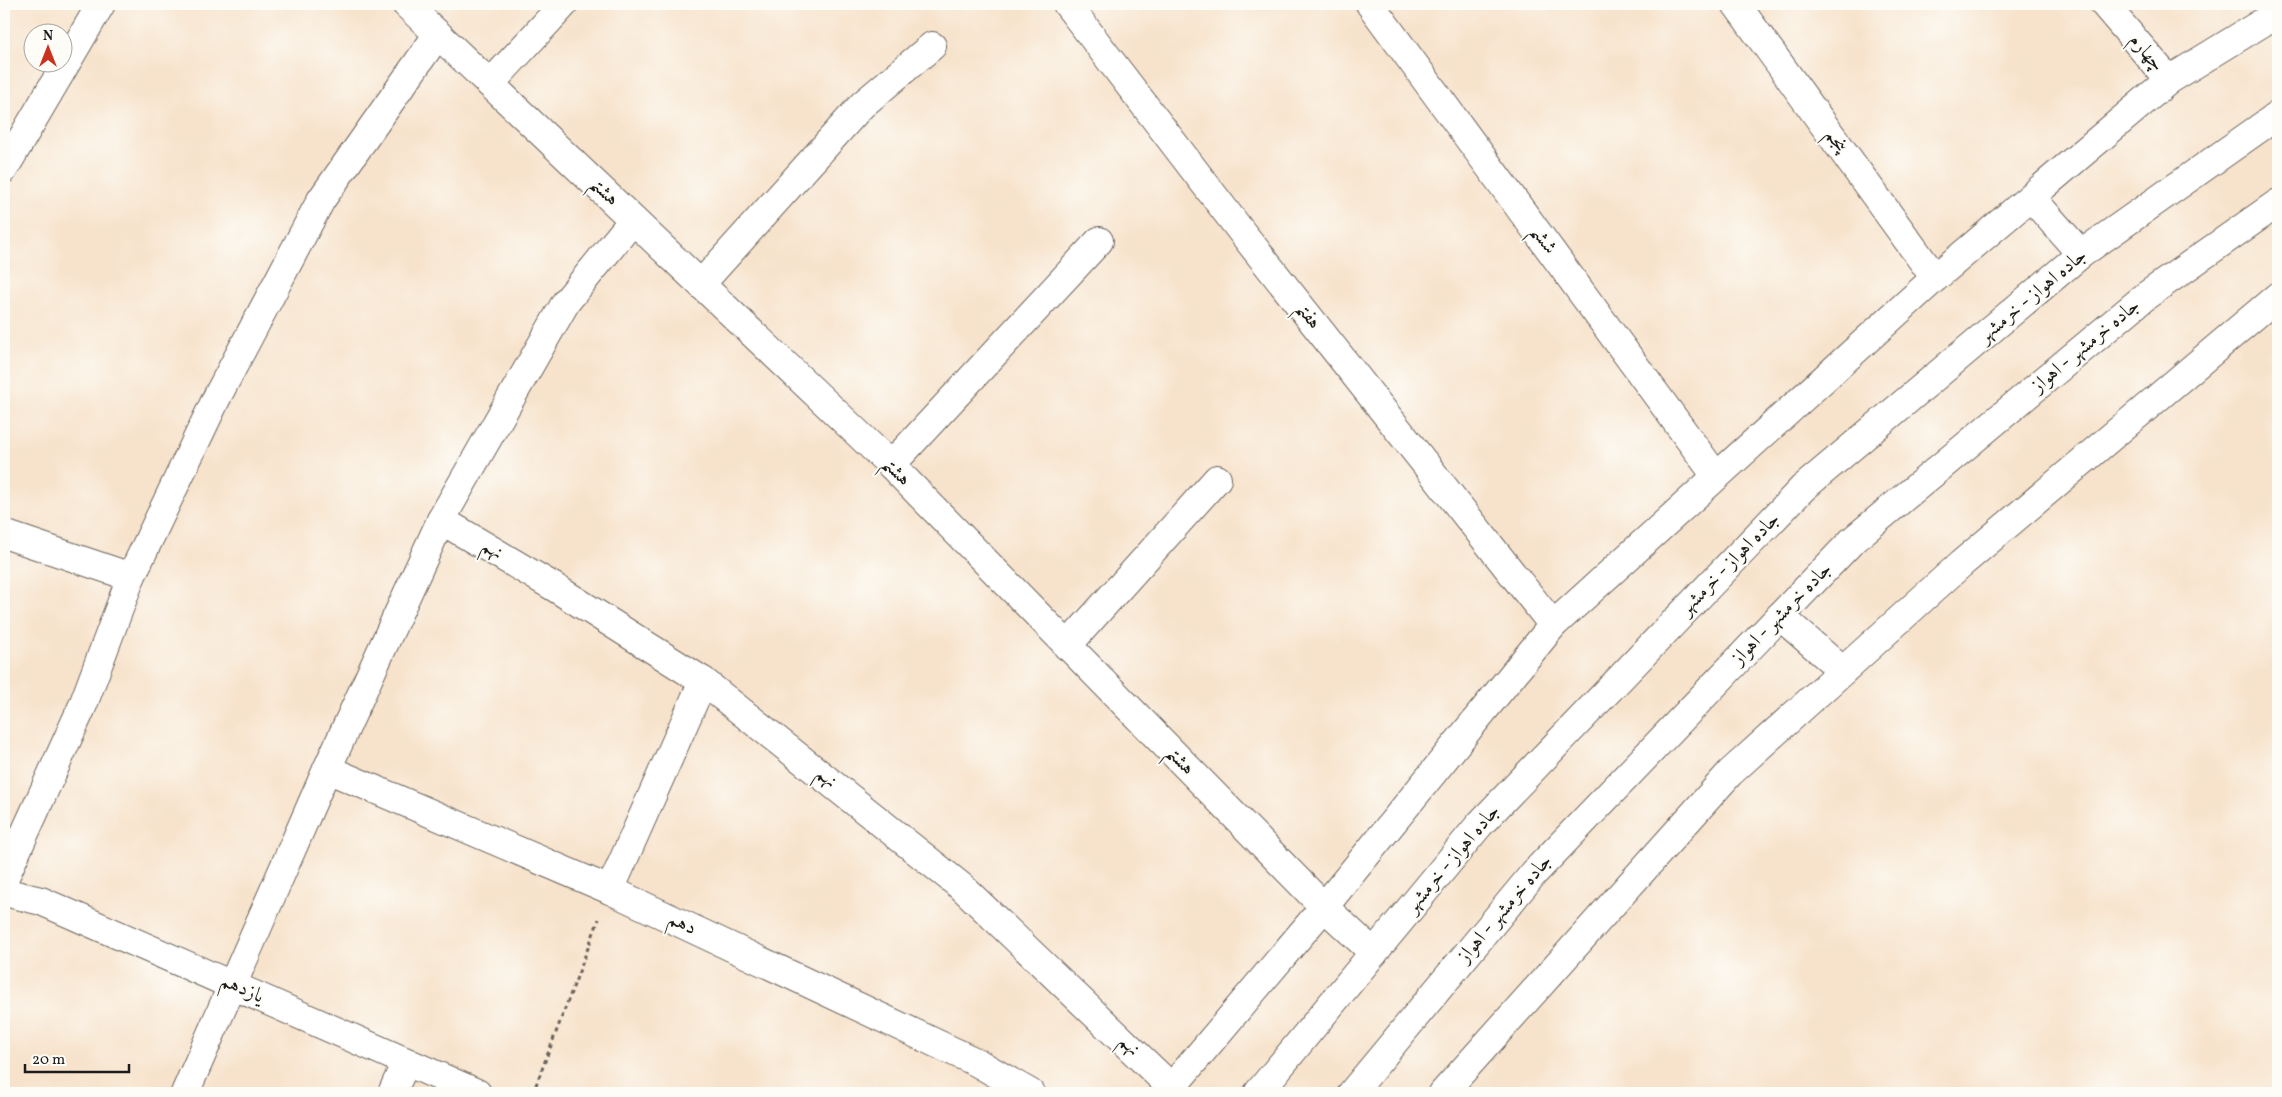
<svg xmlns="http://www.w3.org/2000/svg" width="2282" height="1097" viewBox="0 0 2282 1097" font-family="Vollkorn,Amiri,serif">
<rect width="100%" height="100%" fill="#fdfcf7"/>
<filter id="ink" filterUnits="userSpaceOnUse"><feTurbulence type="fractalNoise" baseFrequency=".02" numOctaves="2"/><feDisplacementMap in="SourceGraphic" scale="10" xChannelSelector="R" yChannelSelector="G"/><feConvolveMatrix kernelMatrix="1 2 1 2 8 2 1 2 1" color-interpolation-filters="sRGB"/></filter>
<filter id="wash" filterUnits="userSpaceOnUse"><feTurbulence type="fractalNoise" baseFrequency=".0096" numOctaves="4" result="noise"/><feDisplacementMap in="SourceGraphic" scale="20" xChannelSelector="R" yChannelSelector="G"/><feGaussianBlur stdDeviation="1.12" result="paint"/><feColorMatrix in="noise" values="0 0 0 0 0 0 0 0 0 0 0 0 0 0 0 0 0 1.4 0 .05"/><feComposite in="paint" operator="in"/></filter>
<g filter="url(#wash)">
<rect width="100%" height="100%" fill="#f7e3cc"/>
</g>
<g filter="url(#ink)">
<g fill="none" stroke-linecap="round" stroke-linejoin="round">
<defs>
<g id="minor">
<path d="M406 4 891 465 1324 907 1374 953"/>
<path d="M1067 4 1244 235 1553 625"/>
<path d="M1370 4 1716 476"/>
<path d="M1736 4 1935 278"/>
<path d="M2104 4 2169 80"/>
<path d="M490 84 564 4"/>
<path d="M4 169 101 4"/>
<path d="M2031 197 2081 254"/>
<path d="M701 284 862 105 932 46"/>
<path d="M891 465 1099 241"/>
<path d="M441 520 554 587 703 681 963 888 1171 1087"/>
<path d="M4 534 131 577 218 395 321 200 438 34"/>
<path d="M1780 616 1843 671"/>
<path d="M1067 646 1217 479"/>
<path d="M327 769 610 890 978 1063 1030 1093"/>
<path d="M4 879 83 705 131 577"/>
<path d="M610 890 703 681"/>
<path d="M4 892 41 901 477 1093"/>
<path d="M185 1093 327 769 441 520 566 302 633 220"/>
<path d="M392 1093 406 1062"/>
<path d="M1167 1093 1324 907 1553 625 1935 278 2169 80 2278 13"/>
<path d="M1443 1093 1730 773 1961 564 2278 296"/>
</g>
<g id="highway">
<path d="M1258 1093 1480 824 1803 488 2081 254 2278 115"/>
<path d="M1352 1093 1534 873 1853 540 2147 295 2278 203"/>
</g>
</defs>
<use href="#minor" stroke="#69625a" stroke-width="30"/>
<use href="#highway" stroke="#69625a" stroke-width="30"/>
<path stroke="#69625a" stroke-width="3" stroke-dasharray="4 4" stroke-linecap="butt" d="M533 1093 599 919"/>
<use href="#minor" stroke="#fff" stroke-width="28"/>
<use href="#highway" stroke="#fff" stroke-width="28"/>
</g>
</g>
<g text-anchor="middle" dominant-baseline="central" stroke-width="4" stroke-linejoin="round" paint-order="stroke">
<g font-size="20" fill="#1c1c1c" stroke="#fdfcf7">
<text transform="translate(2146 53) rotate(50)">چهارم</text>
<text transform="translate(1836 141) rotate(54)">پنجم</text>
<text transform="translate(604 192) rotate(44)">هشتم</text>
<text transform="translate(1543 240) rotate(54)">ششم</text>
<text transform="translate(2033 296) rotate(-40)">جاده اهواز - خرمشهر</text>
<text transform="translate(1308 316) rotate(52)">هفتم</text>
<text transform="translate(2086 346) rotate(-40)">جاده خرمشهر - اهواز</text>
<text transform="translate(896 472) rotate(45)">هشتم</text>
<text transform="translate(492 550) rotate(31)">نهم</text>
<text transform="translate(1730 564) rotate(-46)">جاده اهواز - خرمشهر</text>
<text transform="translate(1782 614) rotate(-46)">جاده خرمشهر - اهواز</text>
<text transform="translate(1180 761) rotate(46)">هشتم</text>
<text transform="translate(826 778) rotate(39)">نهم</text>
<text transform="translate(1453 859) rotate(-50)">جاده اهواز - خرمشهر</text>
<text transform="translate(1505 909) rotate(-50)">جاده خرمشهر - اهواز</text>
<text transform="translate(682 924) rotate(25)">دهم</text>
<text transform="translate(242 989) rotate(24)">یازدهم</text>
<text transform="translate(1129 1046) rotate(44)">نهم</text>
</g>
</g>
<rect width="2282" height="1097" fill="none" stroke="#fdfcf7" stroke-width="20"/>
<g transform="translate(48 48)"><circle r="24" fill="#fdfcf7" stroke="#a3a29f"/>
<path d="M0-4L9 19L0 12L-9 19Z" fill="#c8321e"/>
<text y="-8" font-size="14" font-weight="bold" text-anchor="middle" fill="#1c1c1c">N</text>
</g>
<path d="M25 1064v8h104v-8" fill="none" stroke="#1c1c1c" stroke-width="2.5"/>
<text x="32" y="1064" font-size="15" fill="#1c1c1c" stroke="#fdfcf7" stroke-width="4" paint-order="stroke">20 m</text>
</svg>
